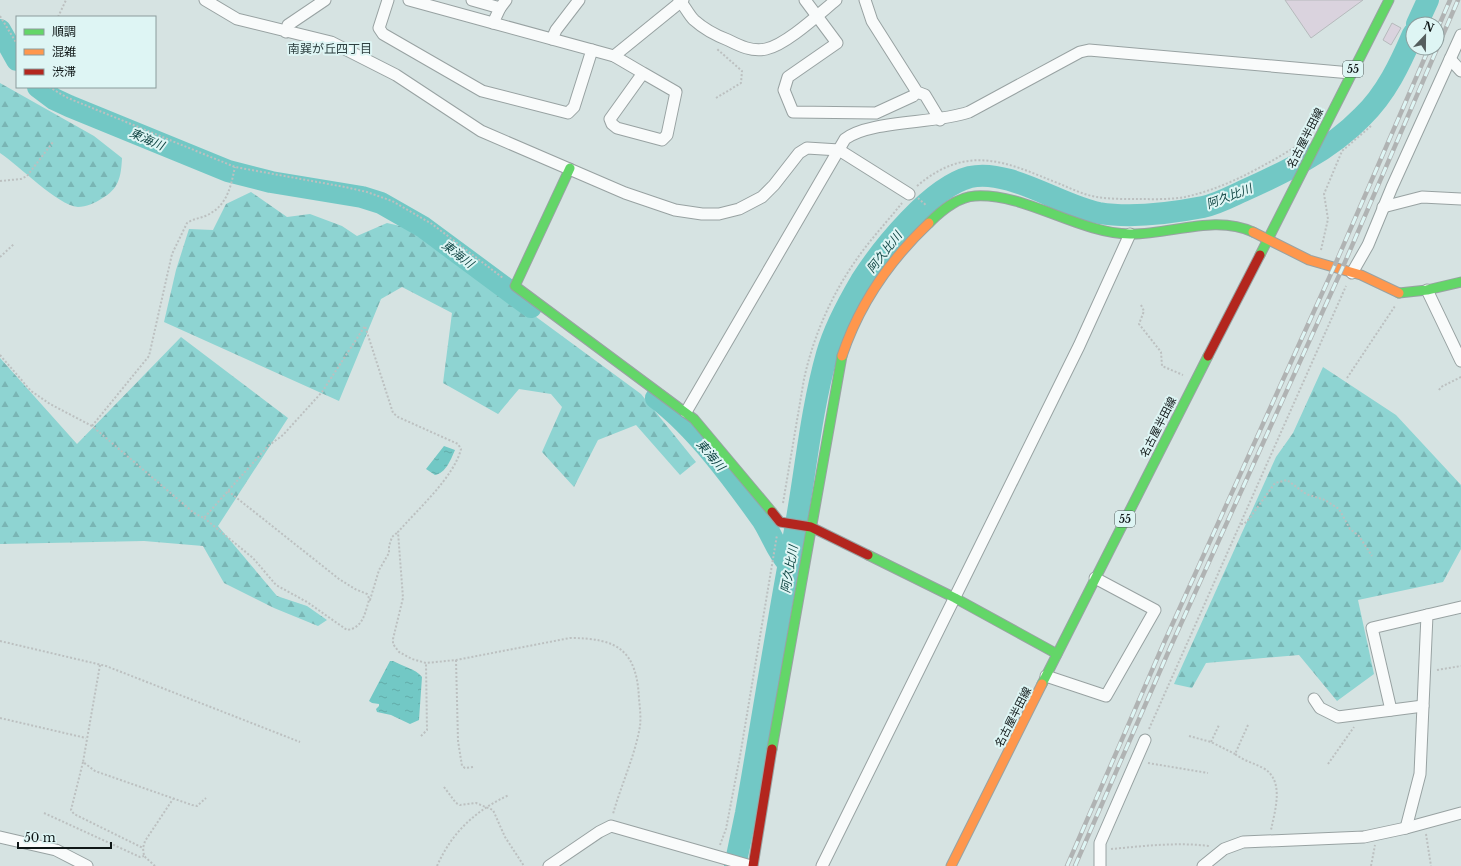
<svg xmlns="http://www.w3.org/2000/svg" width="1461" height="866" viewBox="0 0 1461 866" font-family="'Libre Baskerville','Noto Sans JP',serif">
<defs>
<pattern id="forest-firs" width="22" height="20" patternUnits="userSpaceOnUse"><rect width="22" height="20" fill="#8ed4d2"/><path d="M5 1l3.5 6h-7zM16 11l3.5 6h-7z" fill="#79b5b4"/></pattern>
<pattern id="water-ripples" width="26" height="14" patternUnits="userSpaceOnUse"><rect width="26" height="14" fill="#72c8c5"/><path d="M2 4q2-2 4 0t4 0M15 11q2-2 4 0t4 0" fill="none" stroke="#62aba8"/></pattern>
</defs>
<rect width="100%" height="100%" fill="#d6e3e2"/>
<g fill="url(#forest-firs)">
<path d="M0 83 94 136 122 158C121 177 119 189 101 199 95 203 86 207 78 207 57 205 20 166 0 153Z"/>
<path d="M251 192 287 217 310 214 342 226 357 236 387 223 418 230 641 394 696 462 680 475 636 425 598 440 574 487 542 452 562 407 551 394 519 389 498 414 443 383 452 313 402 287 381 299 339 401 164 322 176 270 189 229 213 230 226 204Z"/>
<path d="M181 337 288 418 218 526 277 596 307 606 327 620 318 626 274 608 224 583 203 546 144 541 0 544V358L77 444Z"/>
<path d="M1323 367 1396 415 1461 485V549L1443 582 1358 600 1374 674 1337 701 1299 655 1206 663 1192 688 1174 684 1276 457 1293 433Z"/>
</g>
<g fill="url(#water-ripples)">
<path d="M444 446 455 450C451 459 446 473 435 475L426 469Z"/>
<path d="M390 661H393C402 666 416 669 422 677L419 720 410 724 391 715 377 712 376 709 379 706V704L372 703 369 701Z"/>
</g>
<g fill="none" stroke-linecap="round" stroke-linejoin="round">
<g stroke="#72c8c5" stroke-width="22">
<path d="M1417 24 1428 0"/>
<path d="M0 30 17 60"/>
<path d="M38 87 54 99 69 106 228 171 271 182 362 197 381 203 423 227 531 307"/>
<path d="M656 398C696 428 734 480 763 521 772 535 777 552 788 563"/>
<path d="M735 866 746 813C762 722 776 631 793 541 805 479 810 414 827 354 834 329 848 303 861 281 882 248 931 187 970 177 1009 168 1061 206 1099 213 1130 218 1172 213 1203 207 1217 204 1230 197 1243 191 1284 173 1330 150 1362 117 1386 94 1400 64 1413 34"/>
</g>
</g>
<g fill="#dad3de" stroke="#b6babc">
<path d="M1285 0H1363L1311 38Z"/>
<path d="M1392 23 1401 28 1391 45 1383 40Z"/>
</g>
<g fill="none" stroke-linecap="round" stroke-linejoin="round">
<defs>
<g id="street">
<path d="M205 0 237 19 331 42 396 75 481 131 625 193 675 210 702 214H719L739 209 762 197 774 185 799 153 807 148 839 150 909 194"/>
<path d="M388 0 379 28 383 34 482 91 568 113 574 107 592 50"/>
<path d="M409 0 493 23"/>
<path d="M472 0 500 8"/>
<path d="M506 0 500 8 493 23 614 56 643 73 610 119 612 124 617 128 662 140 667 135 676 92 643 73"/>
<path d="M679 0C685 6 688 14 694 20 704 29 715 35 728 40 740 46 752 52 766 49 786 45 819 14 836 0"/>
<path d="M805 0 837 43 788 77 784 90 793 112 876 113 913 96 917 92"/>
<path d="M865 0 872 21 917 92 925 95 940 120"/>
<path d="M286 32 288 25 325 0"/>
<path d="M552 39 556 30 579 0"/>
<path d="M614 56 683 0"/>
<path d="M1450 59 1461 71"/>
<path d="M1383 207 1422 197 1461 199"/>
<path d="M1352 273 1368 245 1392 187 1461 35"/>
<path d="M1427 290 1461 361"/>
<path d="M686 412 845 139C869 120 936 124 969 112L1080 52 1089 50 1351 73"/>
<path d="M1046 676 1106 696 1155 610 1095 578"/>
<path d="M1314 699 1320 708 1338 717 1423 706"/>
<path d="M1391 710 1372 628 1427 615"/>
<path d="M1406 828 1420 774 1427 615 1461 607"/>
<path d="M0 837 56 850 87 866"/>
<path d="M549 866 599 832 611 826 751 866"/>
<path d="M822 866 1079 346 1130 234"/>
<path d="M1100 866V843L1145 740"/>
<path d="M1203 866 1224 849 1243 842 1364 837 1406 828 1461 813"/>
</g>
<g id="fast">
<path d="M570 168 515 286 694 419 772 512"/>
<path d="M929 223C941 211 957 197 975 196 1026 193 1077 233 1130 234 1170 235 1215 214 1253 232"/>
<path d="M1260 255 1389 0"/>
<path d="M1399 293 1427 290 1461 282"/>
<path d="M868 555 955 598 1057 654"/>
<path d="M1042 684 1208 356"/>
<path d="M772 749 842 356"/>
</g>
<g id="slow">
<path d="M1253 232 1309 260 1361 275 1399 293"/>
<path d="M842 356C859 305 890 260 929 223"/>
<path d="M951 866 1042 684"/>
</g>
<g id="jam">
<path d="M1208 356 1260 255"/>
<path d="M772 512 780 522 811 527 868 555"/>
<path d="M753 866 772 749"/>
</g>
</defs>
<use href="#street" stroke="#98a2a2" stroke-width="13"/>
<use href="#fast" stroke="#98a2a2" stroke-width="11"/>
<use href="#slow" stroke="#98a2a2" stroke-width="11"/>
<use href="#jam" stroke="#98a2a2" stroke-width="11"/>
<g stroke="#bcc0c0" stroke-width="2" stroke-dasharray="2 2" stroke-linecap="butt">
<path d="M0 16 17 44"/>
<path d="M58 17 66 0"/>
<path d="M49 87 68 98 235 167 345 187 367 192 392 201 432 224 503 278"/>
<path d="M716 98 741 83 742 71 717 49"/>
<path d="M0 181 21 179 27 176 53 142"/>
<path d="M917 186C968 143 1006 162 1060 184 1072 189 1084 195 1097 197 1109 199 1122 199 1134 199 1150 199 1169 200 1185 197 1226 188 1262 167 1297 146"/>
<path d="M918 198 927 206"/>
<path d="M1321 250 1328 219 1324 194 1342 151 1371 126"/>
<path d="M0 257 14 244"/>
<path d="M1141 305 1144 311 1139 324 1161 352 1162 366 1183 375"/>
<path d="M0 355 31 391 50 404 92 426 194 513 204 518 268 446 283 435 322 392 365 326 393 413 398 417 458 444 461 449C454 477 418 509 398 532L403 598 393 639V644L399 652 412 659 426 663 456 660 570 638C617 638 637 650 639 699 640 708 641 718 640 726 635 756 621 785 613 814"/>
<path d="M1347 378 1395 306"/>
<path d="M1439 390 1441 387 1461 377"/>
<path d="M92 426 149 356 172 254 187 223C194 218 204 218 211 213 228 203 231 185 235 167"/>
<path d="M228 491 339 579 355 589 367 594 370 600 379 570 389 553V546L392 537 398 532"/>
<path d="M783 503 804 379C813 338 830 298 854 263 868 242 886 223 902 203"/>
<path d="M204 518 253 558 276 585 307 602 347 630C363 628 365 613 369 600"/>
<path d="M1241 524H1244L1249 519 1275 483 1287 480 1306 494 1325 500 1339 509 1350 529 1359 536 1372 556"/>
<path d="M0 641 106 666 300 742"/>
<path d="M456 660 458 741 462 766 465 768 473 767"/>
<path d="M100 665 83 762 95 771 192 805 197 806 206 798"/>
<path d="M1437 670 1461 666"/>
<path d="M0 718 86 738"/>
<path d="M1248 725 1235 754C1244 761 1254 763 1263 768 1285 780 1275 810 1271 830"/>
<path d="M1149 729 1346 286"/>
<path d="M421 736 427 730 426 663"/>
<path d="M1189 736 1211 742 1235 754"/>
<path d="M1211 742 1219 725"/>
<path d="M83 762 71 810 74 814 143 848"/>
<path d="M1148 763 1208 773"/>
<path d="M1328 764 1354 727"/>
<path d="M444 787 456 803 460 805 476 803 493 810 505 837 524 866"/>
<path d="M44 813 140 857 144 856"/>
<path d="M1426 834 1431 866"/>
<path d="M720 845 726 829 740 756 777 535"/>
<path d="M1111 849C1144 846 1177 842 1209 846"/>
<path d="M155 866 144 856 143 848 145 841 173 799"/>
<path d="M437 866C452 832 476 810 509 795"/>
<path d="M1371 866 1375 845"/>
</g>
<use href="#street" stroke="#f9fbfb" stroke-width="11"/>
<use href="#fast" stroke="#63d668" stroke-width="9"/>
<use href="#slow" stroke="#ff974d" stroke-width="9"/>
<use href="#jam" stroke="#b3261e" stroke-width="9"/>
<defs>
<g id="rail">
<path d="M1437 30 1450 0"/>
<path d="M1067 866 1163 645 1334 267 1429 48"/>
<path d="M1075 866 1170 648 1342 269 1458 0"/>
</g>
</defs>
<use href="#rail" stroke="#b0b3b3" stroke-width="4.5"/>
<use href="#rail" stroke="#def5f4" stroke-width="3" stroke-dasharray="9" stroke-linecap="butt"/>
</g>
<g text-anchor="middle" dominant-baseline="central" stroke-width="4" stroke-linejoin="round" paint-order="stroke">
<g fill="#def5f4" stroke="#4d5a59" stroke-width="1">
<rect x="1343" y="61" width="20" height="16" rx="3"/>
<rect x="1115" y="511" width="20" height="16" rx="3"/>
</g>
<g font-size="10" font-weight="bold" fill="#0f1717">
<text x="1353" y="69">55</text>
<text x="1125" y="519">55</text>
</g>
<g font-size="11" fill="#0f1717" stroke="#def5f4">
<text transform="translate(1305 138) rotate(-63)">名古屋半田線</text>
<text transform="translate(1158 427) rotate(-63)">名古屋半田線</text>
<text transform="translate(1013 717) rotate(-63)">名古屋半田線</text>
</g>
<g font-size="12" fill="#2e4040" stroke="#def5f4">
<text x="330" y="48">南巽が丘四丁目</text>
</g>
<g font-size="12" font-style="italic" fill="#114644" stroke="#def5f4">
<text transform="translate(147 139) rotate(23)">東海川</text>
<text transform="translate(1229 196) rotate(-21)">阿久比川</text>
<text transform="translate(884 252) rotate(-52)">阿久比川</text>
<text transform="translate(458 254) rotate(37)">東海川</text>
<text transform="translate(711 455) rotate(49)">東海川</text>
<text transform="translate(789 569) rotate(-80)">阿久比川</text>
</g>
</g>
<rect x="16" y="16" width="140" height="72" fill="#def5f4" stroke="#8b9c9c"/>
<rect x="24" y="29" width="20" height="6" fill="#63d668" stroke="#8b9c9c"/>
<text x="52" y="36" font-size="12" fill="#0f1717">順調</text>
<rect x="24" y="49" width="20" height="6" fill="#ff974d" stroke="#8b9c9c"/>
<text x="52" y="56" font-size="12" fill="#0f1717">混雑</text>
<rect x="24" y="69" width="20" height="6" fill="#b3261e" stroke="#8b9c9c"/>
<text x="52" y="76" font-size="12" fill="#0f1717">渋滞</text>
<g transform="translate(1425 36) rotate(22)"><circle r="19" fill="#def5f4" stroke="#8b9c9c"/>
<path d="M0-3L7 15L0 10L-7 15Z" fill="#555e5e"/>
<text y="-6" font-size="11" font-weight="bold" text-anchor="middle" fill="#0f1717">N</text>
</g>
<path d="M18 842v6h93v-6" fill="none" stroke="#0f1717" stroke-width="2"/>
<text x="24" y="842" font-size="12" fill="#0f1717" stroke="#def5f4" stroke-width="3" paint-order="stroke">50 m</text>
</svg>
